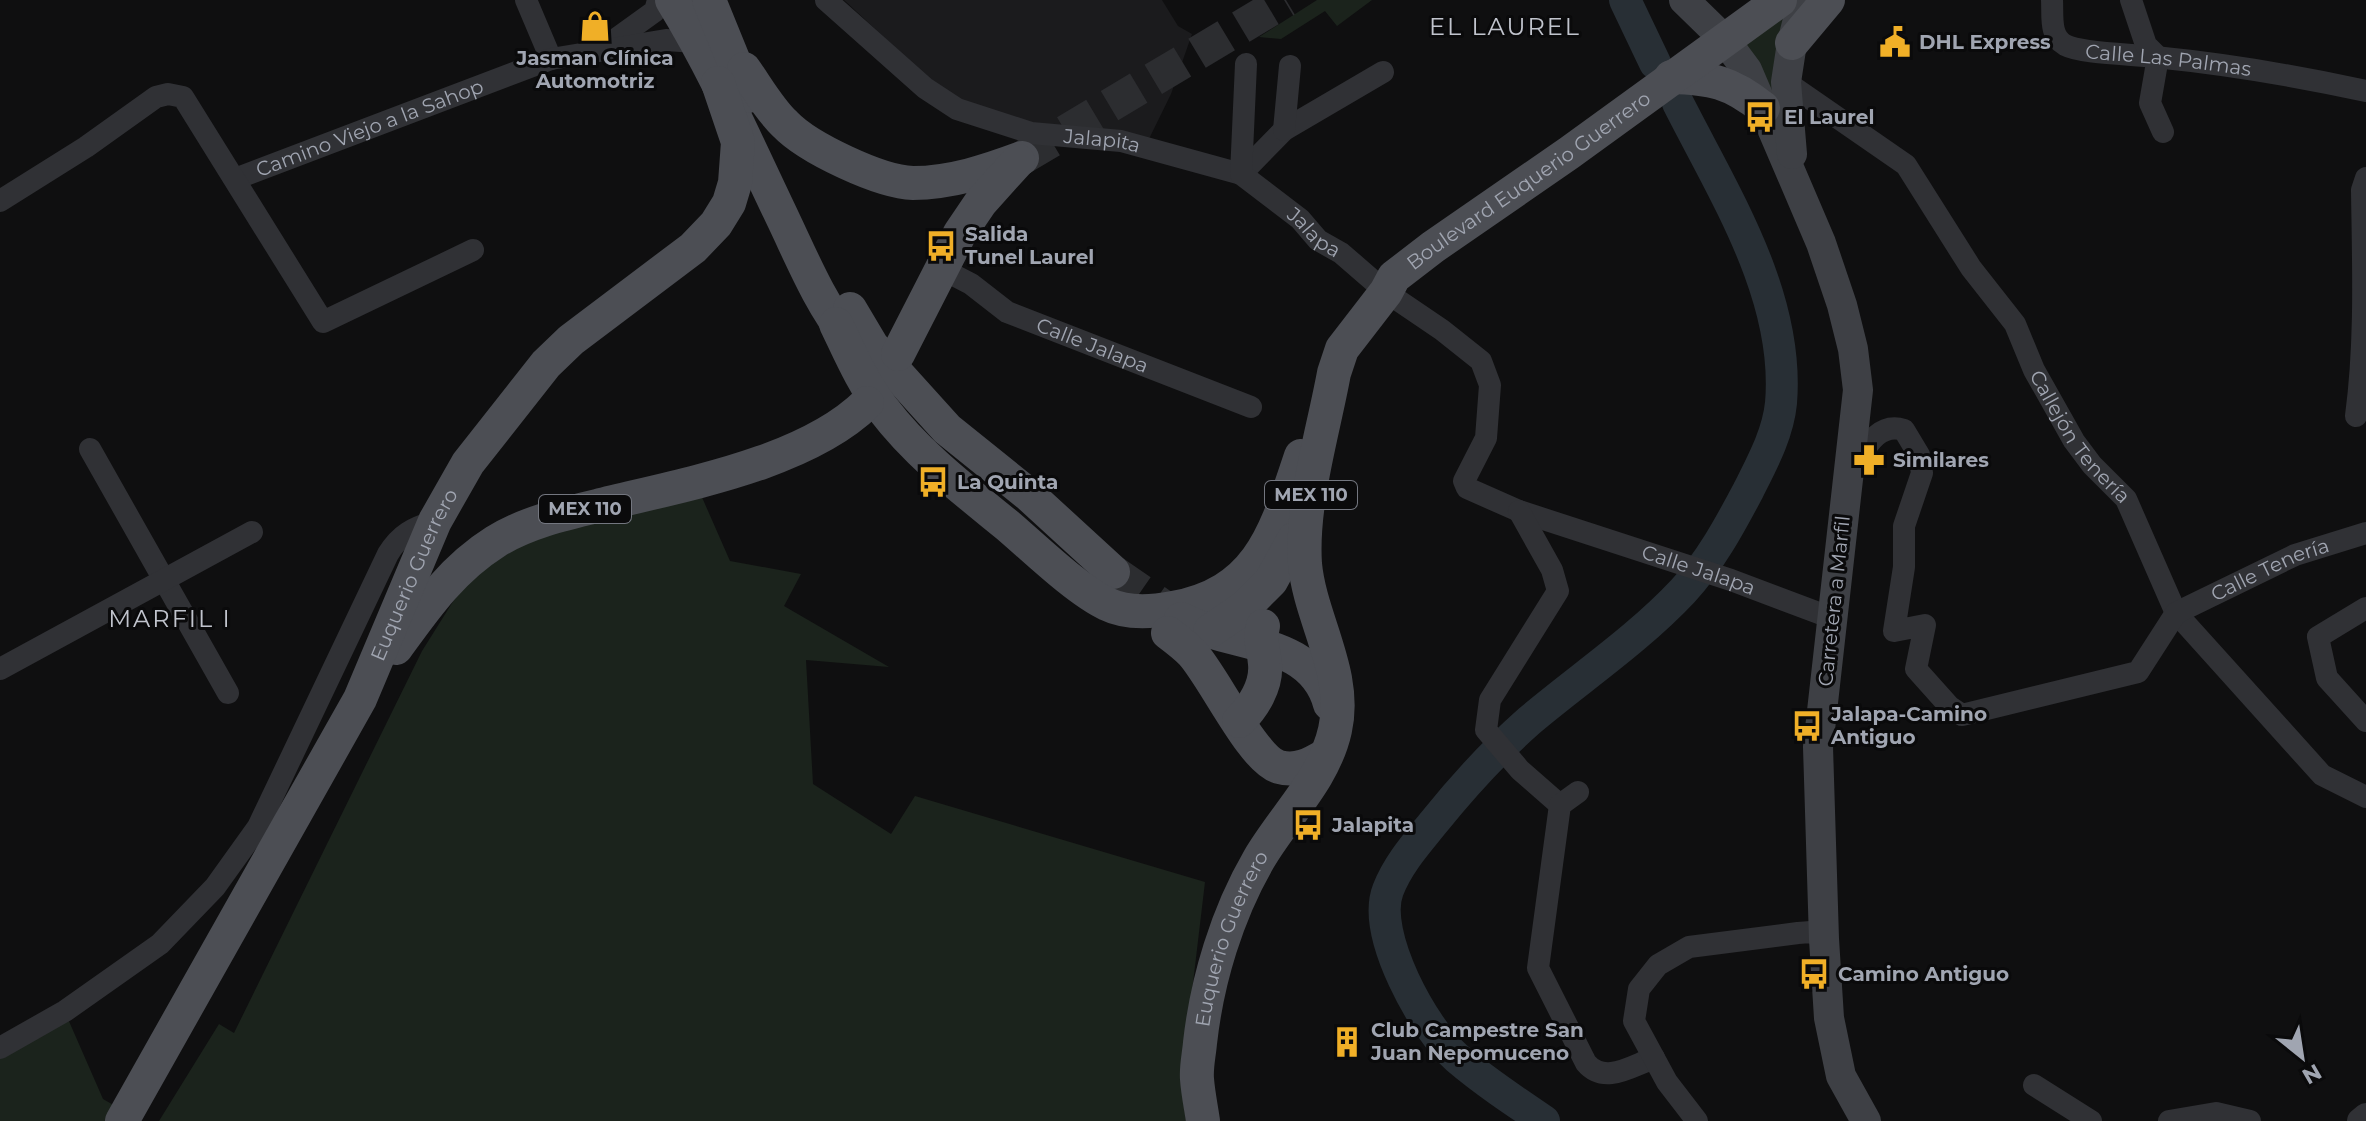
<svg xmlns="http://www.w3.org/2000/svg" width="2366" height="1121" viewBox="0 0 2366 1121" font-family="Montserrat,sans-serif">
<rect width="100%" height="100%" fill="#0f0f10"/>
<path fill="#1b1b1d" d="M844 0H1162L1178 26 1192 34 1171 94 1148 141 1007 120 945 94Z"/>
<g fill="#1b231c">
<path d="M1317 0H1372L1337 26 1325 11 1281 39 1259 37Z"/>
<path d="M1793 8 1773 110 1742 43Z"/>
<path d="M701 495 730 561 801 574 784 606 889 667 806 660 813 784 891 834 915 796 1205 882 1181 1084 1186 1121H159L219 1024 234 1033 422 651 459 592 486 568 536 535Z"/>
<path d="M68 1019 103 1099 141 1121H0V1058Z"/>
</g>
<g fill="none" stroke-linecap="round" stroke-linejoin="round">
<g stroke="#282f35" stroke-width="32">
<path d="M1625 0 1655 63"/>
<path d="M1544 1121C1514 1101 1484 1081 1457 1058 1424 1029 1371 934 1388 890 1398 864 1417 843 1434 822 1463 786 1494 752 1529 721 1580 678 1637 640 1683 591 1710 562 1730 525 1748 491 1762 463 1778 434 1781 403 1790 296 1724 194 1678 103"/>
</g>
<g stroke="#2c2d30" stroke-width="34" stroke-dasharray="34 17" stroke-linecap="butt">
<path d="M1022 158 1286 0"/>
<path d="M1113 572 1181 619"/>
</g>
<g stroke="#303135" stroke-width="22">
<path d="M526 0 551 59"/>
<path id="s1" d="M826 0 925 88 957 109 1031 133 1121 141 1241 174 1284 130 1383 72"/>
<path id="s2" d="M2052 0C2053 15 2049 36 2065 45 2082 54 2134 54 2155 57 2226 64 2297 76 2366 91"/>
<path d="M2131 0 2146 45 2158 57 2150 103 2163 132"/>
<path d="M605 47 655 11 658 0"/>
<path id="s3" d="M1246 64 1241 174 1300 219 1318 240 1341 253 1386 292 1442 330 1481 361 1490 385 1486 438 1464 481 1467 488 1519 511 1731 580 1832 618"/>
<path id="s4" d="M1786 82 1906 165 1971 268 2015 324 2034 370 2074 441 2092 465 2126 499 2176 613 2322 775 2366 797"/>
<path d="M1284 130 1290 66"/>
<path id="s5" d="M235 179 551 59 666 40 697 42"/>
<path d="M0 201 86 147 156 97 168 94 183 97 323 322 473 250"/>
<path id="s6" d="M942 269 971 284 1007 312 1251 407"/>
<path d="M2356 416C2366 341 2363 265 2362 190L2366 178"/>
<path d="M90 449 228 693"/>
<path id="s7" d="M1850 471C1864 451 1877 421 1904 430L1919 455 1922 473 1904 526V567L1894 631 1925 625 1916 669 1950 707 1962 715 2138 672 2176 613 2295 555 2366 533"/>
<path d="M1519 511 1552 570 1558 591 1490 700 1486 730 1520 770 1560 805"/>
<path d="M2366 608 2318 637 2327 678 2366 721"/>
<path d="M0 669 252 532"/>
<path d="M1578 792 1560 805 1538 968 1586 1063C1605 1085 1631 1066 1654 1058"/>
<path d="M0 1048 65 1011 160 944 215 887 258 827 388 554C400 534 413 528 435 521"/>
<path d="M2034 1085 2091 1121"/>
<path d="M1697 1121 1667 1082 1634 1021 1639 989 1658 965 1689 947 1798 933 1811 932 1824 939"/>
<path d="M2169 1121 2216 1113 2250 1121"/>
</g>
<path stroke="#303135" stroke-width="26" d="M2360 1121 2366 1116"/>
<g stroke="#3e4045" stroke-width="30">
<path d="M1684 0 1724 39 1747 70 1821 243 1842 305 1853 349 1858 390 1818 747 1824 939 1829 1018 1841 1076 1866 1121"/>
<path d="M1792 154 1786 82 1792 43 1803 0"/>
</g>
<g stroke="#4c4e54" stroke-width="34">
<path d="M672 0C715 70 748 146 784 221 803 261 821 305 849 339"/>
<path d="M709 0 748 96"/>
<path d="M1792 43 1828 0"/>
<path d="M744 69C757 87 769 109 785 124 808 148 880 182 913 183 951 183 987 171 1022 158"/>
<path d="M1671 77C1711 78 1731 82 1763 108"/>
<path d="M850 309 872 346 947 429 1029 495 1113 572"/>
<path d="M836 324C850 353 863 384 883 409 917 454 964 490 1007 525 1034 548 1077 590 1107 604 1127 614 1152 612 1173 608 1261 592 1276 530 1301 456"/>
<path d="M898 354 960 233 981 202 1018 161"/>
<path d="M1181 619C1190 623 1200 628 1210 631 1256 646 1315 648 1330 704"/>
<path d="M1210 631 1245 607 1271 581 1294 539"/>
<path d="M1168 633C1176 639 1185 646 1192 653 1214 677 1252 759 1279 767 1297 772 1311 764 1326 755"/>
<path d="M396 648C425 608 452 569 495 542 525 523 563 514 597 506 681 485 805 464 867 403"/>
<path d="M1239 721C1253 707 1267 686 1265 664 1264 648 1259 643 1263 626"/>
<path id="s8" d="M122 1121 360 699 435 521 468 463 546 364 571 340 693 248 716 224 729 203 735 183 738 142 718 83"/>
<path id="s9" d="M1203 1121C1201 1107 1198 1093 1197 1079 1196 1067 1199 1055 1200 1043 1207 980 1227 914 1259 859 1284 816 1324 780 1335 730 1348 673 1310 619 1305 564 1301 503 1323 433 1334 373L1342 349 1386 292 1394 277 1433 247 1569 153 1780 0"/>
</g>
</g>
<defs>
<symbol id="shop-bare" viewBox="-9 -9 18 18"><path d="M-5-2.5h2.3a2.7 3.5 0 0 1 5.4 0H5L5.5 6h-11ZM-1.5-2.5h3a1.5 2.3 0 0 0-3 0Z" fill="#f0af27" stroke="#0a0a0b" stroke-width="2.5" paint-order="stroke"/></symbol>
<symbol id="civic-bare" viewBox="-9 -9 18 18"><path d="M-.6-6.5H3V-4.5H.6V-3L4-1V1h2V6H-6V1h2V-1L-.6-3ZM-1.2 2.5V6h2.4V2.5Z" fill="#f0af27" stroke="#0a0a0b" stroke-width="2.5" paint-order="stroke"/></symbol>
<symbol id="bus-bare" viewBox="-9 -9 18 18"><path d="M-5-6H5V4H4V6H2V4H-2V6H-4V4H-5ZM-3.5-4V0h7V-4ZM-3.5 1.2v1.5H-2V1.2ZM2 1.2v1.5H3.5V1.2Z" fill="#f0af27" stroke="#0a0a0b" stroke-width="2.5" paint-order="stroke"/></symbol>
<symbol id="pharmacy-bare" viewBox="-9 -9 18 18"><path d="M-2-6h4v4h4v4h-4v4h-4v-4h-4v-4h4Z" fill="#f0af27" stroke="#0a0a0b" stroke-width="2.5" paint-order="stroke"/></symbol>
<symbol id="building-bare" viewBox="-9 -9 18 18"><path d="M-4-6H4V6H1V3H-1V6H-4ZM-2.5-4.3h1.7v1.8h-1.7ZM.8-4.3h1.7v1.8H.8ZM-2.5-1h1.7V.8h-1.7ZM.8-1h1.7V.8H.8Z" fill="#f0af27" stroke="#0a0a0b" stroke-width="2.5" paint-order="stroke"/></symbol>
</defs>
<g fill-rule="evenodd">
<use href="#shop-bare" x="573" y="4" width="44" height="44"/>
<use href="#civic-bare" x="1873" y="20" width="44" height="44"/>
<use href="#bus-bare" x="1738" y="95" width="44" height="44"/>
<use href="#bus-bare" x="919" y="224" width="44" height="44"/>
<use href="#pharmacy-bare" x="1847" y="438" width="44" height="44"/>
<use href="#bus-bare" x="911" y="460" width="44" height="44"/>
<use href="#bus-bare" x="1785" y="704" width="44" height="44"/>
<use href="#bus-bare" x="1286" y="803" width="44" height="44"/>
<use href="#bus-bare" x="1792" y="952" width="44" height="44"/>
<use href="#building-bare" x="1325" y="1020" width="44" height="44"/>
</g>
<g text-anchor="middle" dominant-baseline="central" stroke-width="6" stroke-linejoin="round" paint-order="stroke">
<g fill="#0a0a0b" stroke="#73767f" stroke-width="2">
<rect x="1265" y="481" width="92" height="28" rx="6"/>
<rect x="539" y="495" width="92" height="28" rx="6"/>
</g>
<g font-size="18" font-weight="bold" fill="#a0a5b1">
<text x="1311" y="495">MEX 110</text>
<text x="585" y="509">MEX 110</text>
</g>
<g font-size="20" font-weight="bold" fill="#a0a5b1" stroke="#0a0a0b" text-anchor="start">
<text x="1919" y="42">DHL Express</text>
<text x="595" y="58" text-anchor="middle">Jasman Clínica<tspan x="595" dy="23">Automotriz</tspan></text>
<text x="1784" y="117">El Laurel</text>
<text x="965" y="234">Salida<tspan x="965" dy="23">Tunel Laurel</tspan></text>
<text x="1893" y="460">Similares</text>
<text x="957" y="482">La Quinta</text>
<text x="1831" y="714">Jalapa-Camino<tspan x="1831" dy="23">Antiguo</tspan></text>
<text x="1332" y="825">Jalapita</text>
<text x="1838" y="974">Camino Antiguo</text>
<text x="1371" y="1030">Club Campestre San<tspan x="1371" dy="23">Juan Nepomuceno</tspan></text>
</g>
<g font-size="20" fill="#a0a5b1" stroke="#0a0a0b">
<text stroke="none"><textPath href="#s2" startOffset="154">Calle Las Palmas</textPath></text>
<text stroke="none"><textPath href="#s5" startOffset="144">Camino Viejo a la Sahop</textPath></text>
<text stroke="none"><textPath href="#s1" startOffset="320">Jalapita</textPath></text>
<text stroke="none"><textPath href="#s9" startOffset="1068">Boulevard Euquerio Guerrero</textPath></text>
<text stroke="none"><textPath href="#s3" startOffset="204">Jalapa</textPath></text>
<text stroke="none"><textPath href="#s6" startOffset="170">Calle Jalapa</textPath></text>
<text stroke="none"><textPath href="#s4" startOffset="470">Callejón Tenería</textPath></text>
<text stroke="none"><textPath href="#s3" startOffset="796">Calle Jalapa</textPath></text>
<text stroke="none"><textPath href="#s7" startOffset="780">Calle Tenería</textPath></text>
<text stroke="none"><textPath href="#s8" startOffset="620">Euquerio Guerrero</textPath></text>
<text transform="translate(1834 601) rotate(-84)">Carretera a Marfil</text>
<text stroke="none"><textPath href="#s9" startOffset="188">Euquerio Guerrero</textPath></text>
</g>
<g font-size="24" letter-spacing="2" fill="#c1c4cd" stroke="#0a0a0b">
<text x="1505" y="26">EL LAUREL</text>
<text x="170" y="618">MARFIL I</text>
</g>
</g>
<g transform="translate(2302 1057) rotate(150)" stroke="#0a0a0b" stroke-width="6" paint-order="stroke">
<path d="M0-6L14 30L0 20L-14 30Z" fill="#a0a5b1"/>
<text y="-12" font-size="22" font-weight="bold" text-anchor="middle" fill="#a0a5b1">N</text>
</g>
</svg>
